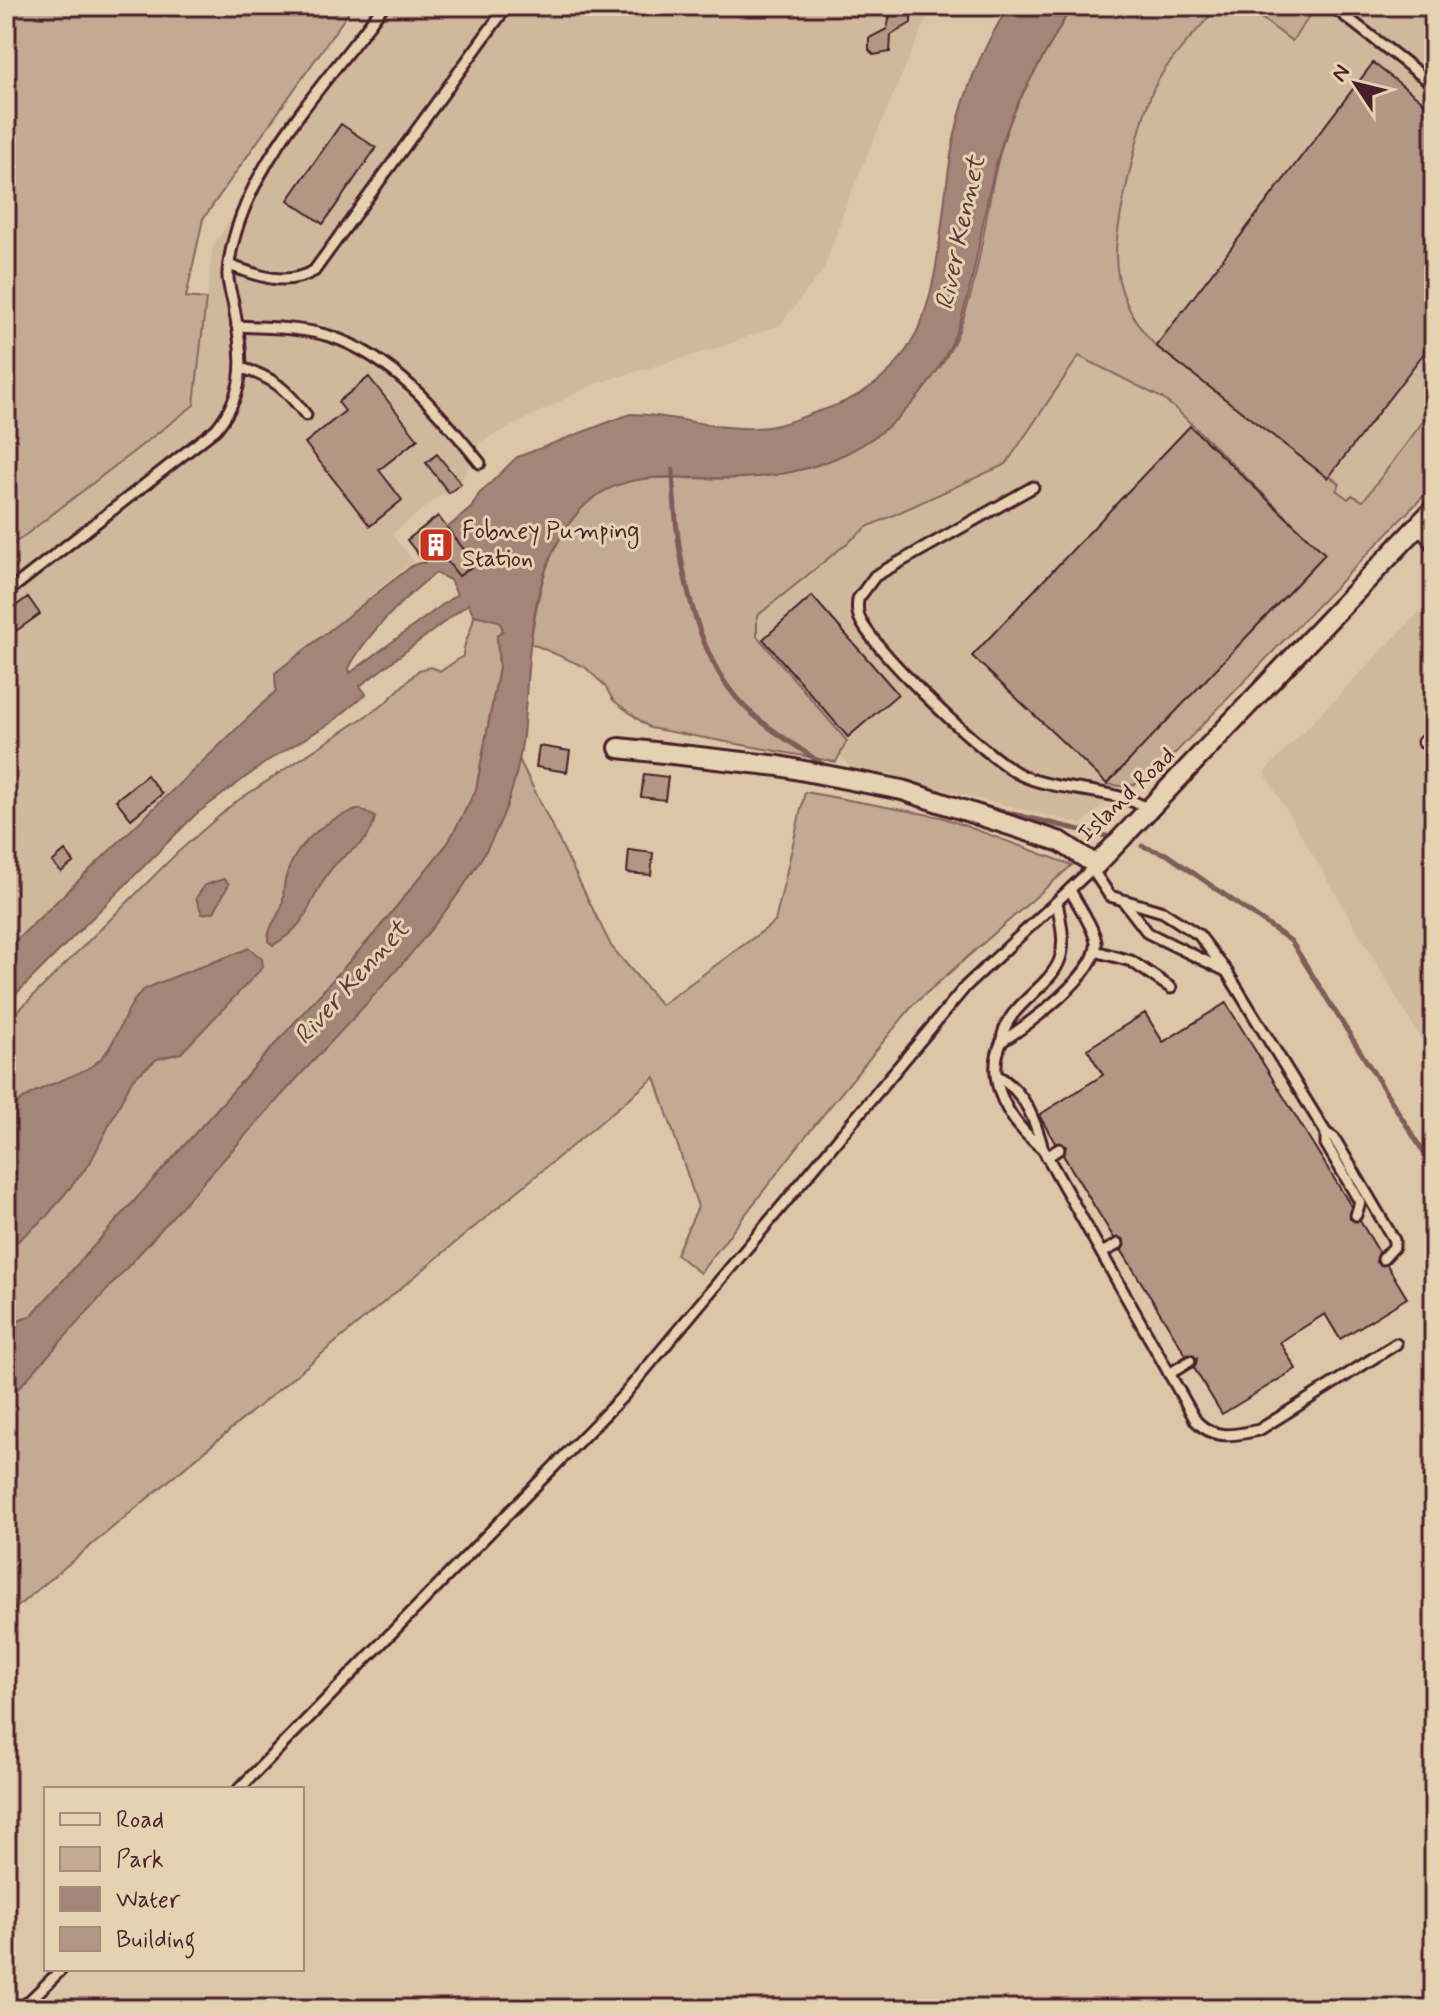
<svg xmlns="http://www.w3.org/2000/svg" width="1440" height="2015" viewBox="0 0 1440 2015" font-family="Mynerve,sans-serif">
<rect width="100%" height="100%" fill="#dbc7a8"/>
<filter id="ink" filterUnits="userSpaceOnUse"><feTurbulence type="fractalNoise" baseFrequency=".0125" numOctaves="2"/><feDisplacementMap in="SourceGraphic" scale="16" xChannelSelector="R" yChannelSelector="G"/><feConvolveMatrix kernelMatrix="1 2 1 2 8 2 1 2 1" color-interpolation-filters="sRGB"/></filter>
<g filter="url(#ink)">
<g fill="#cfb99d">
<path d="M377 6H932L850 195 824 269 780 325 718 348 597 383 480 442 461 484 446 496 443 493 392 534 413 561 276 673V691L6 950V550L194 405 213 246Z"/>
<path d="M1111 6H1434V480L1194 719 1082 824 850 767 733 635 867 527 1006 464Z"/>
<path d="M1434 597V1061L1264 772Z"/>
</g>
<g fill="#c3ab93" stroke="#86655f" stroke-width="2">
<path d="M6 6H353L203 219 186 297 206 299 194 405 6 550Z"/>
<path d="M1071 6H1218C1199 30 1172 55 1157 82 1142 108 1116 224 1116 254 1116 289 1132 322 1156 346L1340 484 1336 490 1348 499 1352 495 1363 501 1434 407V485L1151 778 1128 787 1107 784 1325 554 1177 410 1162 398 1079 356 1006 464 867 527 757 616V636L847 741 836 762 650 728 613 700 605 686 585 667 530 643C536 612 540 579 554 550 600 455 657 483 741 478 796 475 844 462 887 427 898 418 906 406 915 395 924 385 936 374 943 363 984 295 981 209 1005 136 1020 89 1050 50 1071 6Z"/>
<path d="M1245 6H1308L1312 13 1292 41Z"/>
<path d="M474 615 499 620 503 630 497 636 499 668 476 790 448 843 375 933 31 1316 6 1326V1023L177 853 234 803 384 704 419 670 431 667 441 671 463 656C463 640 473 631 474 615Z"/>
<path d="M519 759 611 946 661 1005 775 922 805 792 941 817 1072 865 914 1004 809 1132 700 1273 676 1254 698 1207 655 1077 6 1616V1401L242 1139 485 852 506 808Z"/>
</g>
<g fill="#a38678" stroke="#7f5d59" stroke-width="2" fill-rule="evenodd">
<path d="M1009 6H1071C1050 49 1022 87 1006 132 967 240 988 341 890 425 847 461 795 476 741 478 681 481 617 462 574 517 526 578 530 663 523 736 518 777 506 816 485 852 441 930 353 1017 291 1085 195 1190 102 1297 6 1402V1326L31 1316 375 933 448 843 476 790 499 668 497 636 503 630 499 621 474 615 468 604 360 686 366 694 331 723 269 760 196 814 6 1004V950L276 691 275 673 413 565 424 562 439 551 459 576 475 564 447 528 471 508 479 494 517 457 630 414C676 414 718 433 768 427 785 425 803 416 820 411 953 369 931 251 954 139 964 90 982 48 1009 6ZM436 573 450 580 457 594 350 673 349 668C366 635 405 596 436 573Z"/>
<path d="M360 809 375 817C368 849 350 846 332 868 308 897 313 923 273 945L268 941C268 926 277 919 282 906 284 898 283 889 285 880 294 845 325 818 360 809Z"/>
<path d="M224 879 229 884 214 912 202 914 196 898 205 885Z"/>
<path d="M249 948 262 959 263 967 181 1053 157 1059 132 1080 90 1163 47 1216 6 1251V1116C27 1087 61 1084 90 1067 118 1051 119 1015 141 992 148 984 231 957 249 948Z"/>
</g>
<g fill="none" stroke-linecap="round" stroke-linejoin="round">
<g stroke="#7f5d59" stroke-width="5">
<path d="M673 470C674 541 691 655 745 707 769 731 803 749 830 770"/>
<path d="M979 806 1106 836"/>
<path d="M1142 846 1166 854 1291 941 1434 1169"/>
</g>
</g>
<g fill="#b29884" stroke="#4a1f2b" stroke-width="2">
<path d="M902 6 911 15V23L891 35 890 52 874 55 869 50V38L887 29 891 9Z"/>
<path d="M1373 63 1434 110V340L1328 478 1156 346Z"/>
<path d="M341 124 376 148 323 224 288 200Z"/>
<path d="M369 377 418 439 379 470 402 500 370 526 305 443 345 411 338 402Z"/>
<path d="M1190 426 1325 554 1107 784 972 656Z"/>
<path d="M437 454 461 484 449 493 426 463Z"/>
<path d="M438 516 475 564 459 576 439 551 424 562 407 540Z"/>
<path d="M812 596 898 694 848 737 763 639Z"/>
<path d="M28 597 40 614 6 638V613Z"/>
<path d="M539 746 570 751 567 772 536 767Z"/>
<path d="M644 774 668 777 665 800 641 797Z"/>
<path d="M147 775 162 794 131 819 116 800Z"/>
<path d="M629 850 653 853 651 875 627 873Z"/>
<path d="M65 851 74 862 61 872 52 862Z"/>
<path d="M1226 1003 1351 1206 1350 1219 1360 1221 1379 1252 1376 1262 1387 1265 1407 1298 1340 1339 1325 1314 1280 1342 1296 1369 1222 1414 1194 1368 1197 1358 1186 1355 1122 1251 1124 1240 1114 1238 1063 1155 1066 1146 1055 1143 1039 1115 1103 1075 1087 1049 1145 1013 1163 1042Z"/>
</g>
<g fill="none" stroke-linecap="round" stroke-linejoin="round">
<defs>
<g id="service">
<path d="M1332 6 1434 85"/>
<path d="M229 265C258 276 285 287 314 271L507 6"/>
<path d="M237 326C267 328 300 327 329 336 391 355 441 414 480 463"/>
<path d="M241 368C273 377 286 389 306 415"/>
<path d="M1033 487 875 576 858 599C857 608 857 615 862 623 881 657 986 758 1021 775 1058 793 1120 787 1150 811"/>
<path d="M1418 524 1434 549"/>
<path d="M6 593 216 429C250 388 242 352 233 302 231 293 227 282 228 272 237 172 326 85 383 6"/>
<path d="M1423 742 1434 734"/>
<path d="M1092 869 1110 896 1163 912 1199 935 1227 972 1326 1133 1334 1138 1394 1240V1247L1383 1259"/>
<path d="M1057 902C1060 920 1066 941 1060 959 1049 990 1004 1006 1002 1041 1026 1027 1100 972 1096 942 1093 926 1078 905 1070 890"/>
<path d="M1125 903 1148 933 1226 971"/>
<path d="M1095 951 1131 961 1171 988"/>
<path d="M998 1076C1025 1092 1035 1120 1043 1149 1011 1124 983 1082 1002 1041"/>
<path d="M1326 1133V1144L1360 1202 1356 1215"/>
<path d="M1043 1149 1196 1421C1215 1441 1235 1435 1259 1430L1396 1344"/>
<path d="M1047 1157 1059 1149"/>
<path d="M1102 1253 1118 1244"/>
<path d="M1169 1374 1190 1361"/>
<path d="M239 1789 624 1395 966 986 1096 865"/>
<path d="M21 2009 62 1969"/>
</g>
<path id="minor" d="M619 748 779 766 902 790 1061 842 1096 865 1434 509"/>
</defs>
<use href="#service" stroke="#4a1f2b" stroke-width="15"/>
<use href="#minor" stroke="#4a1f2b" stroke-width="24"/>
<use href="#service" stroke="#e4d2b0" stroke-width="9"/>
<use href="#minor" stroke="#e4d2b0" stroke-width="18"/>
</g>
</g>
<defs>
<symbol id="building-square" viewBox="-11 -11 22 22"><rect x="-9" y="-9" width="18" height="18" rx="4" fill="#c8321e" stroke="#e4d2b0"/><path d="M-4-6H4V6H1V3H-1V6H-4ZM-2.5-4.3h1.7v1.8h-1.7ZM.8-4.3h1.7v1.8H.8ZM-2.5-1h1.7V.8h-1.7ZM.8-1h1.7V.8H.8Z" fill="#fff"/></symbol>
</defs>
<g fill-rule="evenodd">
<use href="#building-square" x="416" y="525" width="40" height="40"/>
</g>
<g text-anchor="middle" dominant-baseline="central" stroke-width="6" stroke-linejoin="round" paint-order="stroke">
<g font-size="24" fill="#4a1f2b" stroke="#e4d2b0" text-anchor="start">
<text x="462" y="531">Fobney Pumping<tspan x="462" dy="28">Station</tspan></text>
</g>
<g font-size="24" fill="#4a1f2b" stroke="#e4d2b0">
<text transform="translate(1127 795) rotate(-44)">Island Road</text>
</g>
<g font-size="26" font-style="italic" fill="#60393e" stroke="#e4d2b0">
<text transform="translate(961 233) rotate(-78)">River Kennet</text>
<text transform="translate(352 983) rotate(-48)">River Kennet</text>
</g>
</g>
<rect width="1440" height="2015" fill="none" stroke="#e4d2b0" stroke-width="32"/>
<rect x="16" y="16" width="1408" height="1983" fill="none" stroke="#4a1f2b" stroke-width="3" filter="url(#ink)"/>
<rect x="44" y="1787" width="260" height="184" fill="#e4d2b0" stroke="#a68a7b" stroke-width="2"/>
<rect x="60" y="1813" width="40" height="12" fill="#e4d2b0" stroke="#a68a7b" stroke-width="2"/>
<text x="116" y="1827" font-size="24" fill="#4a1f2b">Road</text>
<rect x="60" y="1847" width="40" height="24" fill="#c3ab93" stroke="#a68a7b" stroke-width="2"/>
<text x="116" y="1867" font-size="24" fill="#4a1f2b">Park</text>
<rect x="60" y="1887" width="40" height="24" fill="#a38678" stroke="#a68a7b" stroke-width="2"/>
<text x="116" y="1907" font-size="24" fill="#4a1f2b">Water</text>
<rect x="60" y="1927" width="40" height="24" fill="#b29884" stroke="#a68a7b" stroke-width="2"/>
<text x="116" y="1947" font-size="24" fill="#4a1f2b">Building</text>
<g transform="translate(1356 84) rotate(305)" stroke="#e4d2b0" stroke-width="6" paint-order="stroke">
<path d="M0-6L14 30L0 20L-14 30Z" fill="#4a1f2b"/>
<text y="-12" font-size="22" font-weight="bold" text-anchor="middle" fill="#4a1f2b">N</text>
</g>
</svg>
